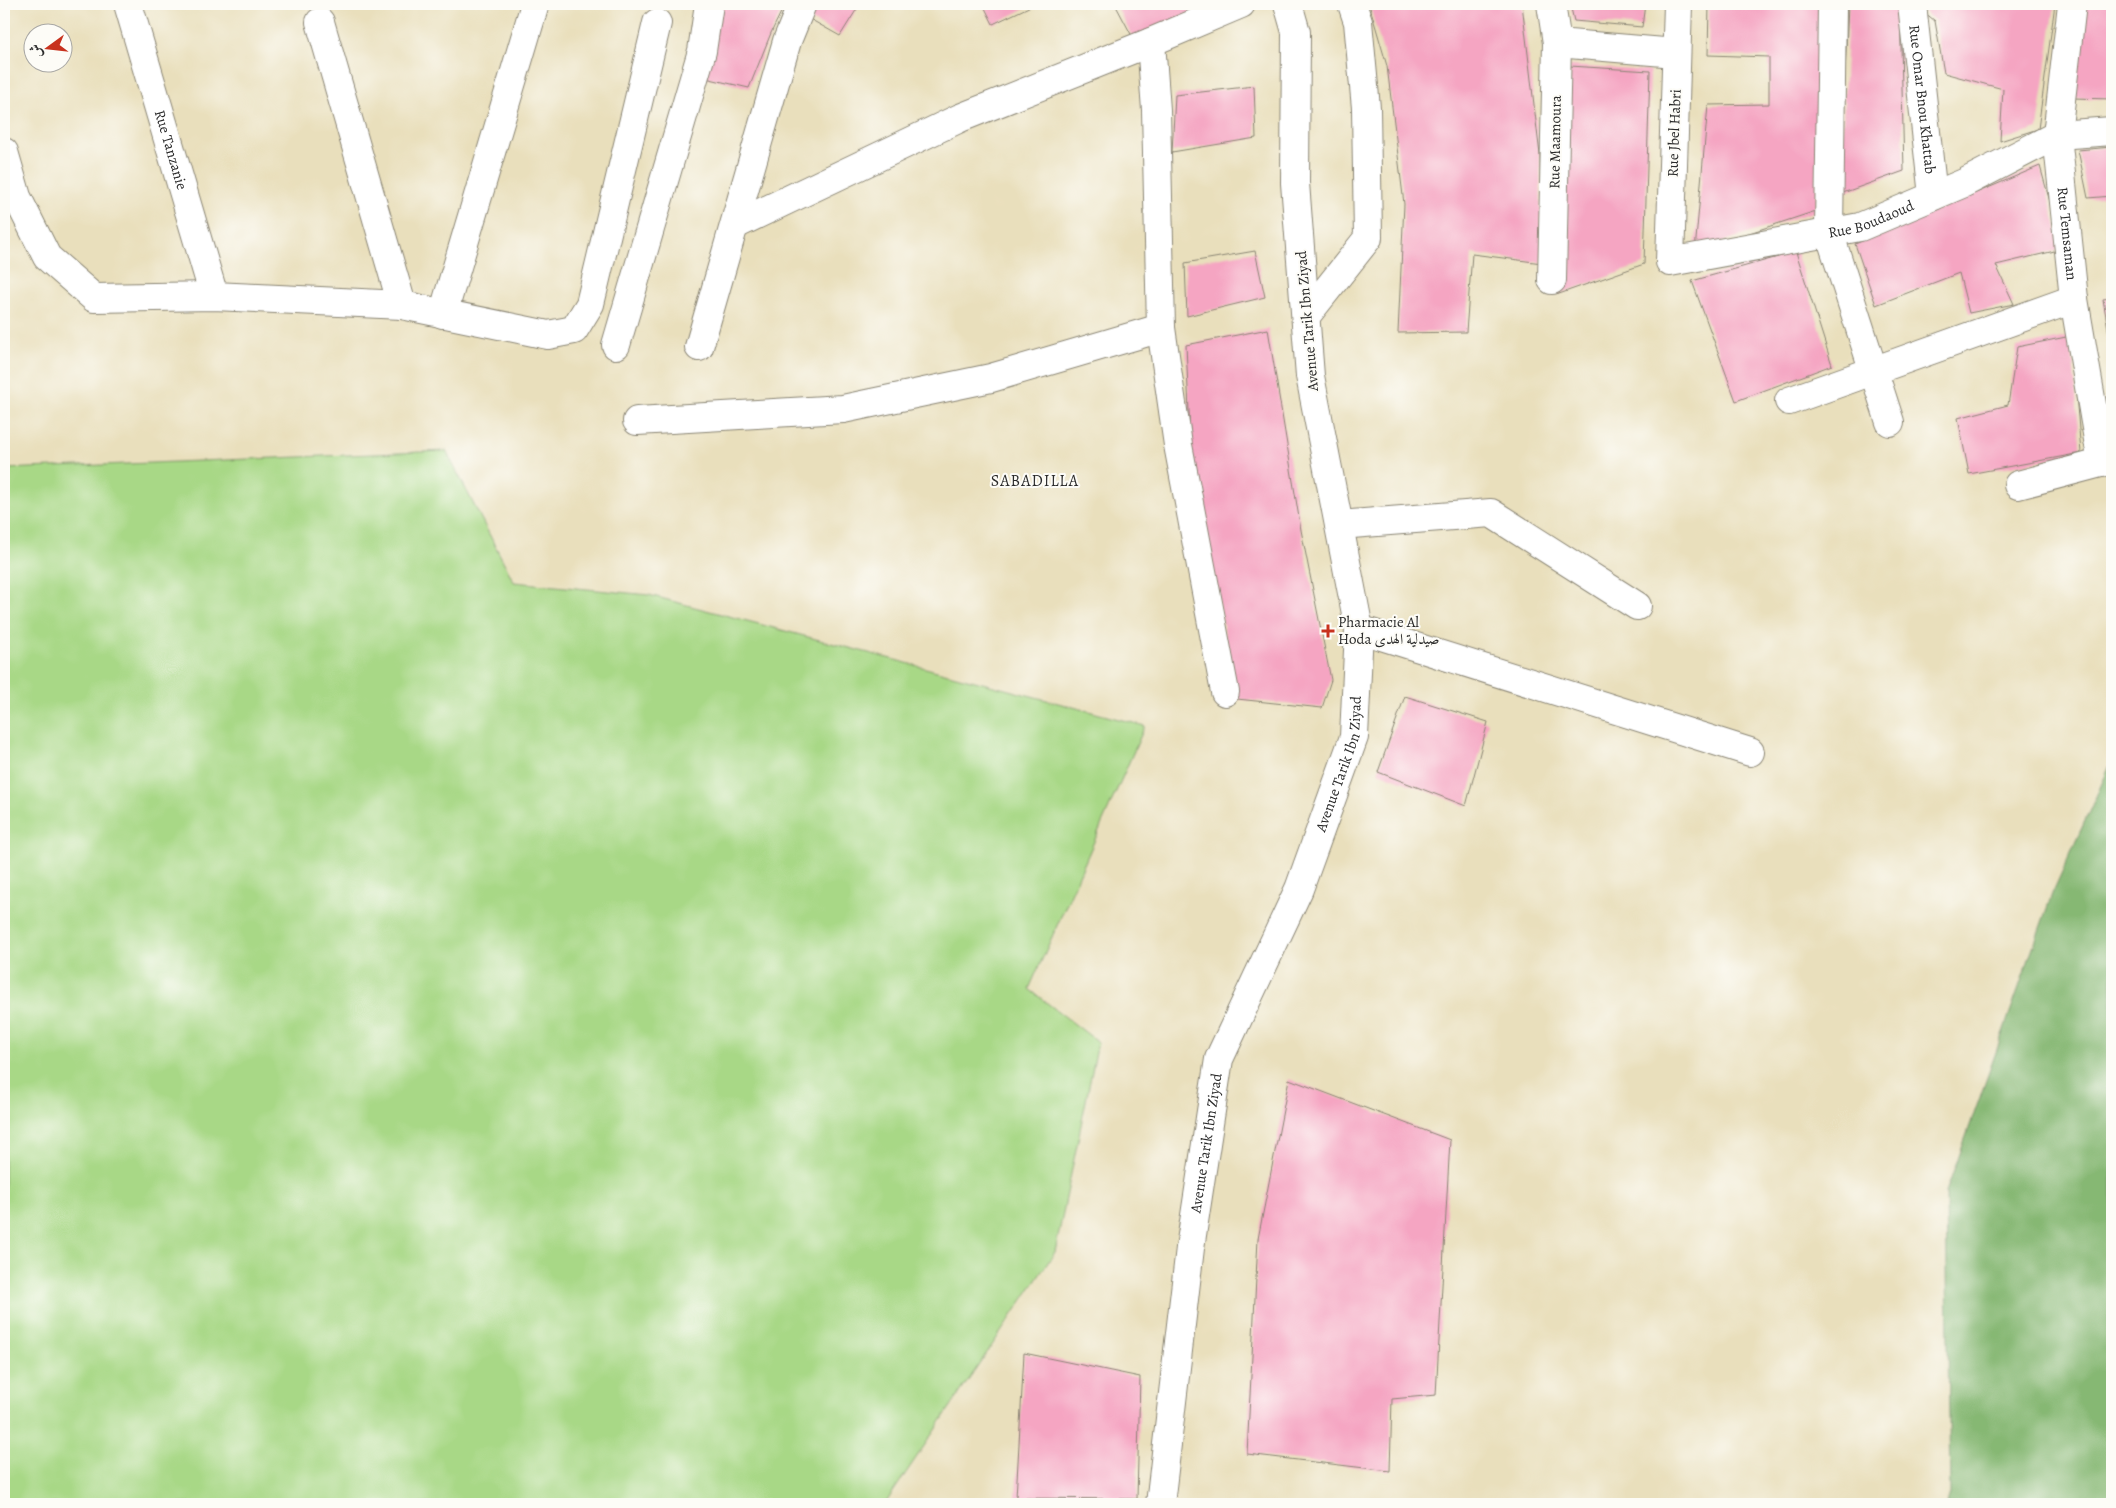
<svg xmlns="http://www.w3.org/2000/svg" width="2116" height="1508" viewBox="0 0 2116 1508" font-family="Alegreya,Amiri,serif">
<rect width="100%" height="100%" fill="#fdfcf7"/>
<filter id="ink" filterUnits="userSpaceOnUse"><feTurbulence type="fractalNoise" baseFrequency=".02" numOctaves="2"/><feDisplacementMap in="SourceGraphic" scale="10" xChannelSelector="R" yChannelSelector="G"/><feConvolveMatrix kernelMatrix="1 2 1 2 8 2 1 2 1" color-interpolation-filters="sRGB"/></filter>
<filter id="wash" filterUnits="userSpaceOnUse"><feTurbulence type="fractalNoise" baseFrequency=".0096" numOctaves="4" result="noise"/><feDisplacementMap in="SourceGraphic" scale="20" xChannelSelector="R" yChannelSelector="G"/><feGaussianBlur stdDeviation="1.12" result="paint"/><feColorMatrix in="noise" values="0 0 0 0 0 0 0 0 0 0 0 0 0 0 0 0 0 1.4 0 .05"/><feComposite in="paint" operator="in"/></filter>
<g filter="url(#wash)">
<rect width="100%" height="100%" fill="#e9dfbc"/>
<path fill="#a8d886" stroke="#6a8258" d="M446 451 514 582 649 595 1145 726 1029 989 1098 1042 1055 1252 885 1504H4V469Z"/>
<path fill="#86b873" stroke="#58724f" d="M2112 761V1504H1947L1950 1494 1946 1193 2052 894Z"/>
<g id="blocks">
<g fill="#f5a5c2">
<path d="M717 4H785L771 33 749 88 701 77Z"/>
<path d="M814 4H860L840 36 808 18Z"/>
<path d="M983 4H1035L993 24Z"/>
<path d="M1115 4H1213L1133 38Z"/>
<path d="M1369 4H1522L1540 155 1542 263 1472 254 1466 332 1398 333 1404 204 1387 66Z"/>
<path d="M1570 4H1645L1642 27 1574 21Z"/>
<path d="M1709 4H1824L1816 211 1695 251 1708 105 1769 104V57L1708 55Z"/>
<path d="M1848 4H1900L1904 171 1840 194Z"/>
<path d="M1924 4H2055L2038 129 2000 141 2003 89 1944 73 1935 21 1924 12Z"/>
<path d="M2083 4H2112V99L2072 98Z"/>
<path d="M1570 66 1650 71 1644 264 1559 294Z"/>
<path d="M1254 86 1256 138 1172 152 1175 95Z"/>
<path d="M2112 147V196L2088 198 2078 150Z"/>
<path d="M2040 166 2063 249 1996 265 2014 304 1969 313 1959 273 1876 305 1855 244Z"/>
<path d="M1255 251 1265 297 1187 316 1185 263Z"/>
<path d="M1796 252 1832 365 1736 401 1692 281Z"/>
<path d="M2112 298V347H2111L2103 299Z"/>
<path d="M1268 329 1301 530 1331 680 1322 708 1237 699 1191 455 1186 345Z"/>
<path d="M2071 336 2081 453 1969 474 1958 418 2008 405 2017 347Z"/>
<path d="M1405 696 1488 722 1466 806 1378 772Z"/>
<path d="M1289 1079 1450 1140 1436 1395 1392 1399 1390 1471 1247 1454 1258 1239Z"/>
<path d="M1024 1353 1140 1377 1137 1499 1016 1498Z"/>
</g>
</g>
</g>
<g filter="url(#ink)">
<use href="#blocks" fill-opacity="0" stroke="#8a8574" stroke-width="1"/>
<g fill="none" stroke-linecap="round" stroke-linejoin="round">
<defs>
<g id="minor">
<path id="s1" d="M128 4 214 296"/>
<path d="M1551 4 1557 43 1552 280"/>
<path id="s2" d="M1678 4 1670 262 1860 227 1964 183 2057 135 2112 131"/>
<path d="M1832 4 1829 232 1890 422"/>
<path id="s3" d="M1912 4 1933 196"/>
<path id="s4" d="M2072 4 2057 135 2074 299 2102 463"/>
<path d="M320 22 402 305"/>
<path d="M1151 42 1156 110 1161 328 1178 445 1225 692"/>
<path d="M1557 43 1676 53"/>
<path d="M4 152 17 197 47 257 94 298 214 296 402 305 548 335 574 330 590 304 657 23"/>
<path d="M735 225 960 118 1151 42 1241 4"/>
<path d="M443 314 535 4"/>
<path d="M1306 316 1368 238 1366 108 1358 22 1352 4"/>
<path d="M616 345 702 51 709 4"/>
<path d="M699 347 787 41 802 4"/>
<path d="M1789 401 2074 299"/>
<path d="M637 421 843 409 991 378 1161 328"/>
<path d="M2018 485 2112 460"/>
<path d="M1339 525 1491 513 1637 606"/>
<path d="M1359 629 1750 752"/>
<path id="s5" d="M1160 1504 1190 1248 1219 1059 1299 889 1354 737 1359 629 1310 376 1295 183 1296 32 1288 4"/>
</g>
</defs>
<use href="#minor" stroke="#8a8574" stroke-width="30"/>
<use href="#minor" stroke="#fff" stroke-width="28"/>
</g>
</g>
<path fill="#c8321e" stroke="#fdfcf7" stroke-width="2" d="M1325.5 623.5h5v5h5v5h-5v5h-5v-5h-5v-5h5z"/>
<g text-anchor="middle" dominant-baseline="central" stroke-width="4" stroke-linejoin="round" paint-order="stroke">
<g font-size="15" fill="#2b2b2b" stroke="#fdfcf7">
<text stroke="none"><textPath href="#s3" startOffset="96">Rue Omar Bnou Khattab</textPath></text>
<text transform="translate(1674 133) rotate(-88)">Rue Jbel Habri</text>
<text transform="translate(1555 142) rotate(-89)">Rue Maamoura</text>
<text stroke="none"><textPath href="#s1" startOffset="152">Rue Tanzanie</textPath></text>
<text stroke="none"><textPath href="#s2" startOffset="464">Rue Boudaoud</textPath></text>
<text stroke="none"><textPath href="#s4" startOffset="231">Rue Temsaman</textPath></text>
<text transform="translate(1307 321) rotate(-95)">Avenue Tarik Ibn Ziyad</text>
<text stroke="none"><textPath href="#s5" startOffset="769">Avenue Tarik Ibn Ziyad</textPath></text>
<text stroke="none"><textPath href="#s5" startOffset="364">Avenue Tarik Ibn Ziyad</textPath></text>
</g>
<g font-size="15" fill="#2b2b2b" stroke="#fdfcf7" text-anchor="start">
<text x="1338" y="622">Pharmacie Al<tspan x="1338" dy="17">Hoda صيدلية الهدى</tspan></text>
</g>
<g font-size="16" letter-spacing="1" fill="#2b2b2b" stroke="#fdfcf7">
<text x="1035" y="481">SABADILLA</text>
</g>
</g>
<rect width="2116" height="1508" fill="none" stroke="#fdfcf7" stroke-width="20"/>
<g transform="translate(48 48) rotate(255)"><circle r="24" fill="#fdfcf7" stroke="#a9a8a5"/>
<path d="M0-4L9 19L0 12L-9 19Z" fill="#c8321e"/>
<text y="-8" font-size="14" font-weight="bold" text-anchor="middle" fill="#2b2b2b">ش</text>
</g>
</svg>
